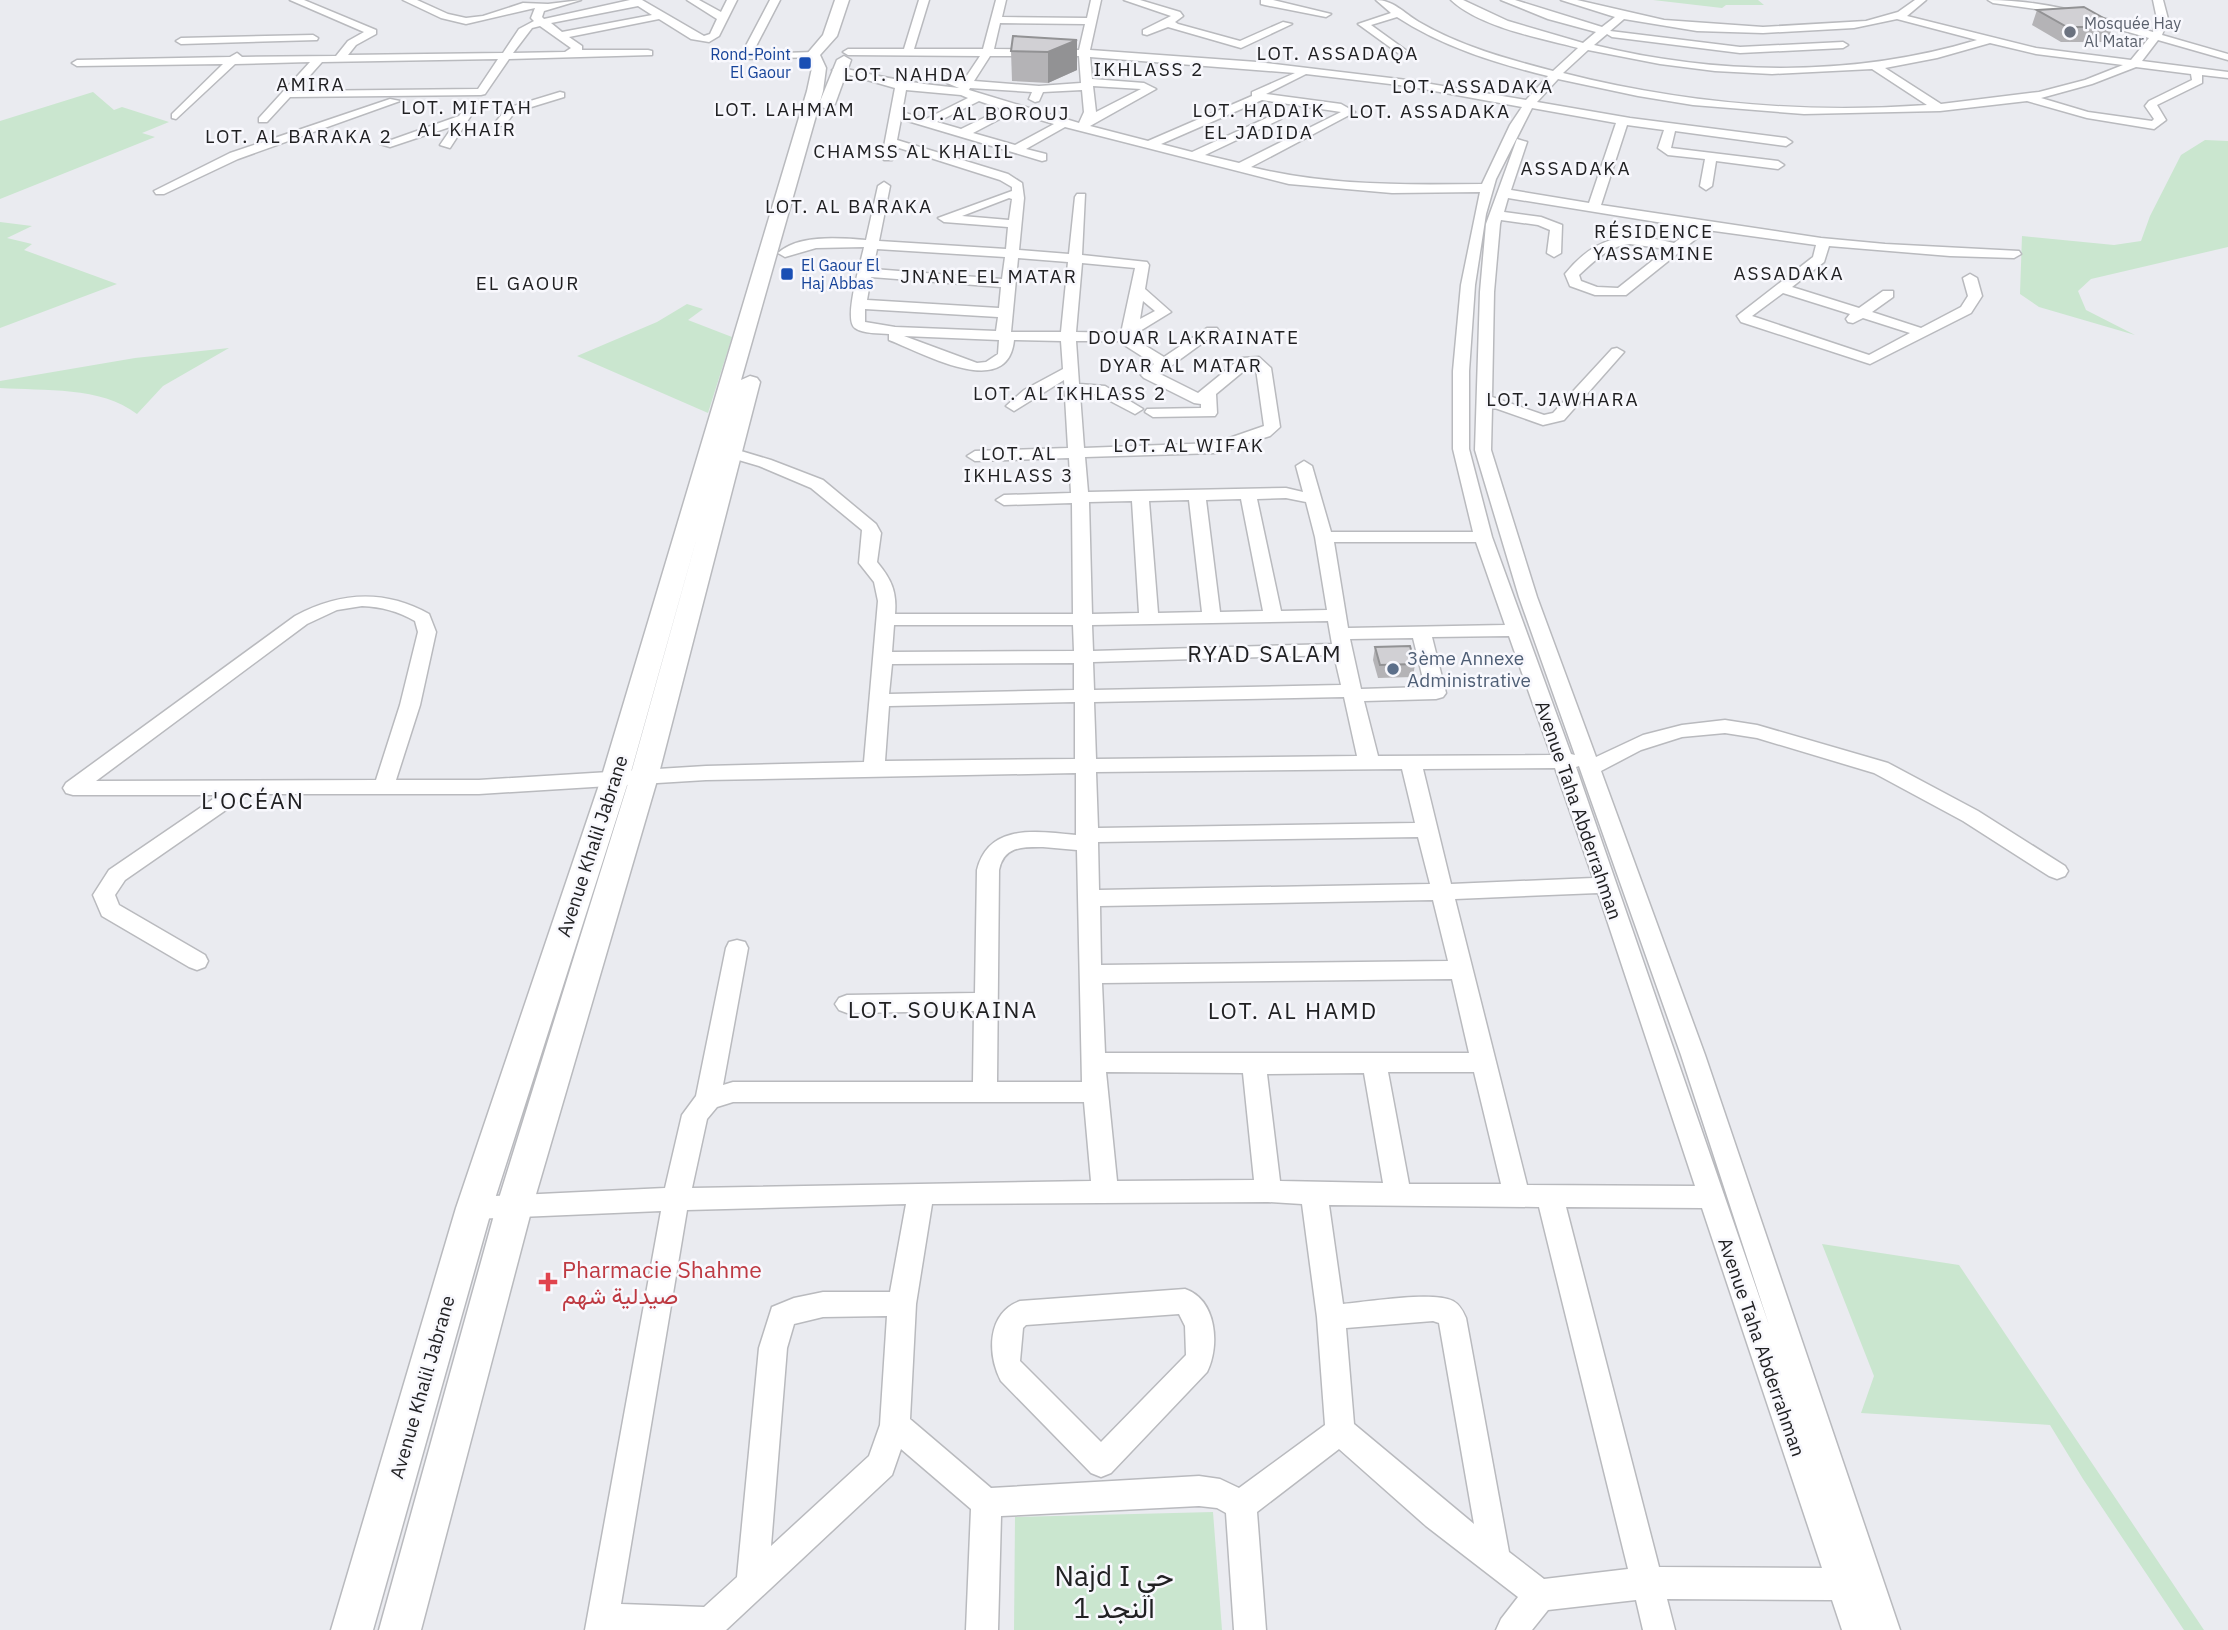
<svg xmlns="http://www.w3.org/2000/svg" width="2228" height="1630" viewBox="0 0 2228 1630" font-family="'IBM Plex Sans',Vazirmatn,sans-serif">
<rect width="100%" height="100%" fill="#eaebf0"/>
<g fill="#cae6cf">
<path d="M1653 0H1758L1764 5H1726L1722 8Z"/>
<path d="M93 92 114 110 122 107 169 122 142 133 155 137 0 199V121Z"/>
<path d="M2205 140 2228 141V247L2091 279 2078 291 2086 310 2135 335 2039 307 2020 294 2022 236 2114 245 2141 241 2150 216 2181 155Z"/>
<path d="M0 222 32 226 7 238 32 244 24 250 117 284 0 328Z"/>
<path d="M687 304 703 309 688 320 732 337 708 413 577 356 657 322Z"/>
<path d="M229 348 163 386 137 414C101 386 44 391 0 388V381L135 358Z"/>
<path d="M1822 1244 1959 1265 2204 1630H2184L2083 1479 2050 1425 1861 1413 1874 1376Z"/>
<path d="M1213 1512 1222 1630H1014L1015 1517Z"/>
</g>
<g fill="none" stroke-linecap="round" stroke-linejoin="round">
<defs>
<g id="minor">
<path d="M290 0H304L376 30V34L356 45 348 55 503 53 519 29 534 21 531 18 535 8 466 24 441 18 403 0H417L448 14 466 18 483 16 523 3 548 4 581 0 544 11 542 17 544 19 630 0H642L704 36 710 34 717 19 687 0H699L721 12 727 0H737L719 36 709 42 691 39 659 19 569 37 582 46V50H648L652 51V55L509 59 485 94 481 95 290 97 267 122H259V118L310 62 235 64 176 119 172 118V114L223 64 77 66 72 63 77 60 230 57 237 53 242 57 336 56 348 41 364 32ZM638 6 652 15 562 32 551 23ZM540 26 571 48 565 52 513 53 532 28ZM498 59 478 89 296 91 322 62Z"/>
<path d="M770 0H780L752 54 813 52 817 53V57L741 59 740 57Z"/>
<path d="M919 0H929L914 49H983L996 0H1006L1002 17 1087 18 1091 0H1101L1090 50 1257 62 1407 80 1526 100 1548 76C1495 63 1443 47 1397 17L1371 25 1407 51 1398 53 1358 24 1391 13 1376 0C1393 0 1404 13 1419 22 1460 46 1507 59 1553 71L1578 48C1539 38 1480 27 1451 0H1463L1508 21 1583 43 1596 32 1548 19 1501 0H1515L1602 27 1615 17 1561 0H1577L1664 20 1763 27 1866 21 1898 12 1915 0H1926L1907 16 2036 48 2131 60 2149 38 2063 13 1993 3 1988 0C2046 0 2098 17 2153 32L2157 19 2153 0H2163L2168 19 2162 35 2228 54V60L2158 40 2142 61 2228 72V78L2202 75V83L2157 105 2166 120 2154 129 2087 118 2027 101 1940 111 1804 114 1693 105 1638 96 1558 79 1537 102 1630 118 1786 138 1792 142 1786 146 1675 131 1671 148 1778 161 1784 165 1778 169 1716 161 1712 186 1706 190 1700 186 1705 159 1668 155 1658 148 1664 130 1627 125 1601 205 1821 238 1885 244 2019 251 2021 254 2014 258 1950 256 1829 246 1824 262 1792 287 1859 308 1883 291H1893V297L1872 312 1921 328 1961 307 1968 296 1963 278 1970 274 1977 278 1982 296 1971 313 1870 364 1741 322 1737 316 1813 257 1816 245 1707 230 1626 295H1595L1570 286 1565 274C1597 234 1628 232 1674 243L1694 228 1508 198 1504 212 1541 217 1562 225 1561 253 1554 257 1547 253 1550 230 1538 225 1501 220 1500 224 1494 292 1492 397 1544 415 1553 413 1612 349 1617 348 1624 352 1564 420 1543 425 1492 407 1491 450 1537 597 1596 757 1643 735 1682 725 1725 720 1757 725 1888 763 1978 811 2065 866 2068 871 2065 876 2057 879 2049 876 1963 821 1874 773 1757 738 1725 733 1682 737 1641 750 1601 771 1705 1055 1900 1630H1842L1832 1600 1667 1599 1675 1630H1643L1636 1600 1548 1610 1532 1630H1496L1501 1619 1518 1597 1426 1526 1339 1449 1257 1512 1266 1630H1234L1226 1513 1217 1508 1199 1506 1001 1516 998 1630H966L971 1509 901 1449 892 1475 726 1630H585L661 1211 474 1219 465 1216 461 1208 465 1200 474 1197 665 1188 682 1115 696 1096 726 948 729 942 737 940 745 942 748 948 723 1085 733 1082H973L974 1011 847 1013 839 1010 835 1004 839 998 847 995 975 993 977 870C989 822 1038 832 1076 835V773L706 780 479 794H249L125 880 115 895 119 905 205 955 208 961 205 967 197 970 189 967 102 916 93 895 109 870 219 795H73L66 793 63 788 66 783 295 616C340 592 384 589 429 614L436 632 420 705 396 780H479L706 766 864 762 878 601 874 582 859 563 862 530 811 488 759 466 725 456 723 453 725 450 731 448 771 460 823 480 876 524 881 533 877 562C891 579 897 591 895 614H1073L1072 503 1004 505 996 500 1004 495 1071 493 1069 458 975 461 967 456 975 451 1068 448 1064 380 1014 411 1006 406 1024 390 1063 369 1061 341 1014 340C1008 402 921 352 889 340V334C879 333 863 334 855 328 843 320 861 262 864 247L816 248 785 257 778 253C799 234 840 238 866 240L878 186 884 182 890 186 879 241 1006 249 1008 227 944 222 938 218 1012 191V187L1000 180 896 147 892 160H884L882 157 895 88 832 70 838 67C879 77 917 84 959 88L947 83 953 80H964L980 56 848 55 843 52 848 49H904ZM1624 19 1697 31 1763 33 1854 28 1897 19 1977 40C1854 77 1720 76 1594 45L1607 34 1612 37 1740 53 1843 48 1848 45 1843 42 1740 47 1610 31ZM1000 23 1085 24 1079 50 994 49ZM1990 43 2036 54 2123 65 2085 80 2039 92 1941 104 1885 68 1937 58ZM1588 50 1660 64 1715 71 1772 74 1872 69 1927 105C1806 114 1681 103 1563 73ZM990 56H1079L1081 83 1039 86 974 81ZM1090 57 1295 73 1252 92V96L1148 141 1090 126 1156 89 1144 83 1092 79ZM2136 67 2191 74 2192 80 2149 101 2145 106 2154 119 2152 121 2088 112 2041 98 2092 84ZM1306 74 1407 86 1522 107 1510 125 1482 184C1405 185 1327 186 1251 167L1355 112 1341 104 1266 94ZM1093 86 1141 89 1096 112ZM970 88 1032 92 1029 99 1035 102 1039 101 1043 92 1082 90 1084 112 1079 123 969 90ZM906 90 961 95 968 98 926 119 902 112ZM1262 100 1341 112 1239 163 1205 155 1281 119V115H1273L1192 152 1161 144ZM979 101 1002 109 961 129 937 122ZM1532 108 1616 123 1589 203 1511 190 1527 142 1517 139 1486 224 1480 292 1475 450 1519 597 1575 755 1571 754 1492 537 1469 449V371L1475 285 1486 214 1496 179ZM1013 112 1054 124 1015 145 973 133ZM901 119 1042 161 1046 160V154L1026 149 1065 127 1289 184 1392 193 1480 192 1461 285 1453 371V449L1473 532H1331L1312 466 1304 461 1296 466 1303 492 1286 488 1088 492 1085 457 1216 453 1270 436 1280 427 1271 368 1259 357 1241 358 1198 393 1160 374 1219 331 1217 328H1207L1164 357 1133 338 1135 334 1171 312 1145 289 1149 265 1147 262 1082 255 1085 194H1077L1075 197 1069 254 1019 250 1024 198 1022 183 1008 174 897 140ZM1009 198 1012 199 1009 220 962 216ZM1630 244 1667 249 1618 288 1597 287 1581 281 1579 275C1594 261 1609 246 1630 244ZM877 249 1005 257 1002 279 873 269ZM1018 258 1068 262 1061 332H1011ZM1082 263 1135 268 1121 333 1076 332ZM871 277 1001 287 999 308 867 300ZM1783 293 1850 314 1846 319 1848 322 1853 323 1863 318 1910 333 1869 355 1752 316ZM1143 301 1155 311 1140 319ZM865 309 998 317 996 331 895 327 865 322ZM904 336 999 340 998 354 986 362 977 363ZM1076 341H1118L1154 364 1141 375 1144 378 1194 403 1201 404V408L1147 409 1145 412 1153 417 1215 416 1217 413 1216 394 1251 365 1256 369 1264 426 1215 443 1084 448 1080 394H1097L1135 414 1143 409 1105 386 1079 384ZM1286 498 1306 502 1315 537 1327 610 1281 611 1257 499ZM1241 499 1263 611 1220 612 1206 500ZM1189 500 1202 612 1158 613 1149 501ZM1132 501 1139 613 1092 614 1089 502ZM1334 542H1476L1505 625 1348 628ZM362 606C382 607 397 611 415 621L418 632 400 705 376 780 96 781 307 624 337 610ZM1328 621 1332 644 1093 651 1092 625ZM894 625H1073L1074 651 892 652ZM1509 636 1551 755 1378 756 1364 701 1436 699 1443 697 1446 693 1432 637ZM1413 638 1425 687 1361 689 1350 639ZM1334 655 1341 685 1094 690 1093 662ZM1074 663V690L889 694 892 664ZM1344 697 1357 756 1096 759 1094 702ZM1075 702V759L885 761 889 706ZM1579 766 1681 1055 1769 1325 1576 767ZM1555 768 1593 878 1451 884 1423 769ZM1402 769 1415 823 1098 828 1096 772ZM1418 837 1430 884 1099 890 1098 842ZM1043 847 1077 850 1082 1082H997L999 870C1004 846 1022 847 1043 847ZM1598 893 1695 1186 1527 1185 1455 899ZM1433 900 1448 961 1101 965 1100 906ZM1452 979 1469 1053H1105L1102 983ZM1106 1072 1243 1073 1254 1180 1117 1181ZM1388 1072H1474L1501 1184H1409ZM1364 1073 1383 1183 1280 1181 1267 1074ZM733 1102H1084L1091 1181 692 1188 707 1119 717 1107ZM1268 1202 1302 1204 1317 1317 1325 1425 1239 1488 1220 1479 1199 1476 991 1488 910 1419 916 1304 932 1204ZM906 1204 890 1292H823L794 1298 772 1307 759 1348 737 1577 704 1607 621 1604 687 1210ZM1329 1205 1539 1207 1628 1569 1544 1579 1509 1552 1466 1318C1463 1311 1460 1305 1453 1301 1432 1291 1368 1302 1343 1304ZM1566 1207 1702 1208 1822 1568 1659 1567ZM887 1316 880 1425 869 1456 771 1546 787 1348 794 1324 823 1317ZM1433 1321 1439 1323 1474 1524 1354 1424 1346 1328Z"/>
<path d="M1124 0H1140L1180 12 1183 16 1175 22 1178 24 1240 41 1283 22 1292 24 1241 48 1168 27 1147 35 1143 34V30L1171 16Z"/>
<path d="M1261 0H1273L1331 14 1326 17 1265 5 1261 4Z"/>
<path d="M313 35 318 38 317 40 181 44 176 41 181 38Z"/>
<path d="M560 92 564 93V97L515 112 504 126 494 124 507 108Z"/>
<path d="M390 99 400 101 238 159 164 194H156L154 191 230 153Z"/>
<path d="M462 112 472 114 450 148 440 145 453 126 390 147 380 144 459 116Z"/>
<path d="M1185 1289C1217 1300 1220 1346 1207 1372L1111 1473 1101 1477 1091 1473 1001 1381C987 1354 987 1313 1020 1301ZM1179 1314 1185 1326 1186 1355 1101 1442 1020 1361 1023 1328 1026 1325Z"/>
</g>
<g id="major">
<path d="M835 0H849L837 36 820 55 826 68 823 91 741 380 750 376 757 378 760 382 658 777 532 1208 421 1630H379L496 1208 630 777 699 530 629 779 492 1208 373 1630H331L456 1208 601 779 807 91 812 68 806 55 823 35Z"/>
<path d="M844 56 851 60 835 104 827 109 822 107 819 104 837 60Z"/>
</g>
</defs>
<use href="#minor" stroke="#b9babe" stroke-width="3"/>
<use href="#major" stroke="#b9babe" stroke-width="3"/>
<use href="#minor" fill="#fff" fill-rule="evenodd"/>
<use href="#major" fill="#fff" fill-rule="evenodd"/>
</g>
<g fill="#b4b3b6">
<path d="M2037 10 2114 24 2108 39H2105L2104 42H2061L2032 25Z"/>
<path d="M1077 40V70L1048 83 1012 81 1011 51Z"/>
<path d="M1375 647 1415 664 1413 677 1378 678 1373 660Z"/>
</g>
<path fill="#929294" d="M1077 40V70L1048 83V52Z"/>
<g fill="#d1d0d4" stroke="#929294" stroke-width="2">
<path d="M2084 7 2114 24H2105L2110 27H2067L2037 10Z"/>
<path d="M1013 36 1077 40 1048 52 1011 51Z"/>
<path d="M1410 646 1415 664 1380 665 1375 647Z"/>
</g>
<circle fill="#6b7280" stroke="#f8f8fd" stroke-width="2.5" cx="2070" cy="32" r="7"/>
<g fill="#1a4fb4" stroke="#f8f8fd" stroke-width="2.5">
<rect x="798" y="56" width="14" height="14" rx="3.5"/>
<rect x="780" y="267" width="14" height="14" rx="3.5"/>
</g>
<circle fill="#5c6f8a" stroke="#f8f8fd" stroke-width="2.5" cx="1393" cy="669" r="7"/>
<path fill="#e0444e" stroke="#f8f8fd" stroke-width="2.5" d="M544.5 1271.5h7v7h7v7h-7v7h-7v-7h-7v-7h7z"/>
<g text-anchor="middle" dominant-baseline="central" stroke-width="5" stroke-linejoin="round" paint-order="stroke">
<g font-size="16" fill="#5b616d" stroke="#f8f8fd" text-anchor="start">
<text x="2084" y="23">Mosquée Hay<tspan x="2084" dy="18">Al Matar</tspan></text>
</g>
<g font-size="16" fill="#164399" stroke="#f8f8fd" text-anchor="end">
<text x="791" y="54">Rond-Point<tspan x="791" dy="18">El Gaour</tspan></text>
<text x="801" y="265" text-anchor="start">El Gaour El<tspan x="801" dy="18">Haj Abbas</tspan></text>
</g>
<g font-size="19" letter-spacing="2" fill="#212123" stroke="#f8f8fd">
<text x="1338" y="53">LOT. ASSADAQA</text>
<text x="1149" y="69">IKHLASS 2</text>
<text x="906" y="74">LOT. NAHDA</text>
<text x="311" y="84">AMIRA</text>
<text x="1473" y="86">LOT. ASSADAKA</text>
<text x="467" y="107">LOT. MIFTAH<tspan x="467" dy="22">AL KHAIR</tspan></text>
<text x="785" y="109">LOT. LAHMAM</text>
<text x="1259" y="110">LOT. HADAIK<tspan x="1259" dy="22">EL JADIDA</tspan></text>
<text x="1430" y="111">LOT. ASSADAKA</text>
<text x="986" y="113">LOT. AL BOROUJ</text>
<text x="299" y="136">LOT. AL BARAKA 2</text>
<text x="914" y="151">CHAMSS AL KHALIL</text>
<text x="1576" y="168">ASSADAKA</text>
<text x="849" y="206">LOT. AL BARAKA</text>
<text x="1654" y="231">RÉSIDENCE<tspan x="1654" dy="22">YASSAMINE</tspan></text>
<text x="1789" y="273">ASSADAKA</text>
<text x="989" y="276">JNANE EL MATAR</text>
<text x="528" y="283">EL GAOUR</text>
<text x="1194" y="337">DOUAR LAKRAINATE</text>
<text x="1181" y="365">DYAR AL MATAR</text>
<text x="1070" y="393">LOT. AL IKHLASS 2</text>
<text x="1563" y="399">LOT. JAWHARA</text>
<text x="1189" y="445">LOT. AL WIFAK</text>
<text x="1019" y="453">LOT. AL<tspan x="1019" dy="22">IKHLASS 3</tspan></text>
</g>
<g font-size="19" fill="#4e5e75" stroke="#f8f8fd" text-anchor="start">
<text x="1407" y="658">3ème Annexe<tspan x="1407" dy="22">Administrative</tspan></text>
</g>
<g font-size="19" fill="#212123" stroke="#f8f8fd">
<text transform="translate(1579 810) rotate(71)">Avenue Taha Abderrahman</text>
<text transform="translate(592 846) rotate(-72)">Avenue Khalil Jabrane</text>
<text transform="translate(1762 1347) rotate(71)">Avenue Taha Abderrahman</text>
<text transform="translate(422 1387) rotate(-74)">Avenue Khalil Jabrane</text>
</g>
<g font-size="23" letter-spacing="2" fill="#212123" stroke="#f8f8fd">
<text x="1265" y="653">RYAD SALAM</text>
<text x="253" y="800">L'OCÉAN</text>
<text x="943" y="1009">LOT. SOUKAINA</text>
<text x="1293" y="1010">LOT. AL HAMD</text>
</g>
<g font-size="23" fill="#be3a42" stroke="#f8f8fd" text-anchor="start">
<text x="562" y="1269">Pharmacie Shahme<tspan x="562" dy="26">صيدلية شهم</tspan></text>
</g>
<g font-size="28" fill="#212123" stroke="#f8f8fd">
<text x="1114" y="1575">Najd I حي<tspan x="1114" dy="32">النجد 1</tspan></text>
</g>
</g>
</svg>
